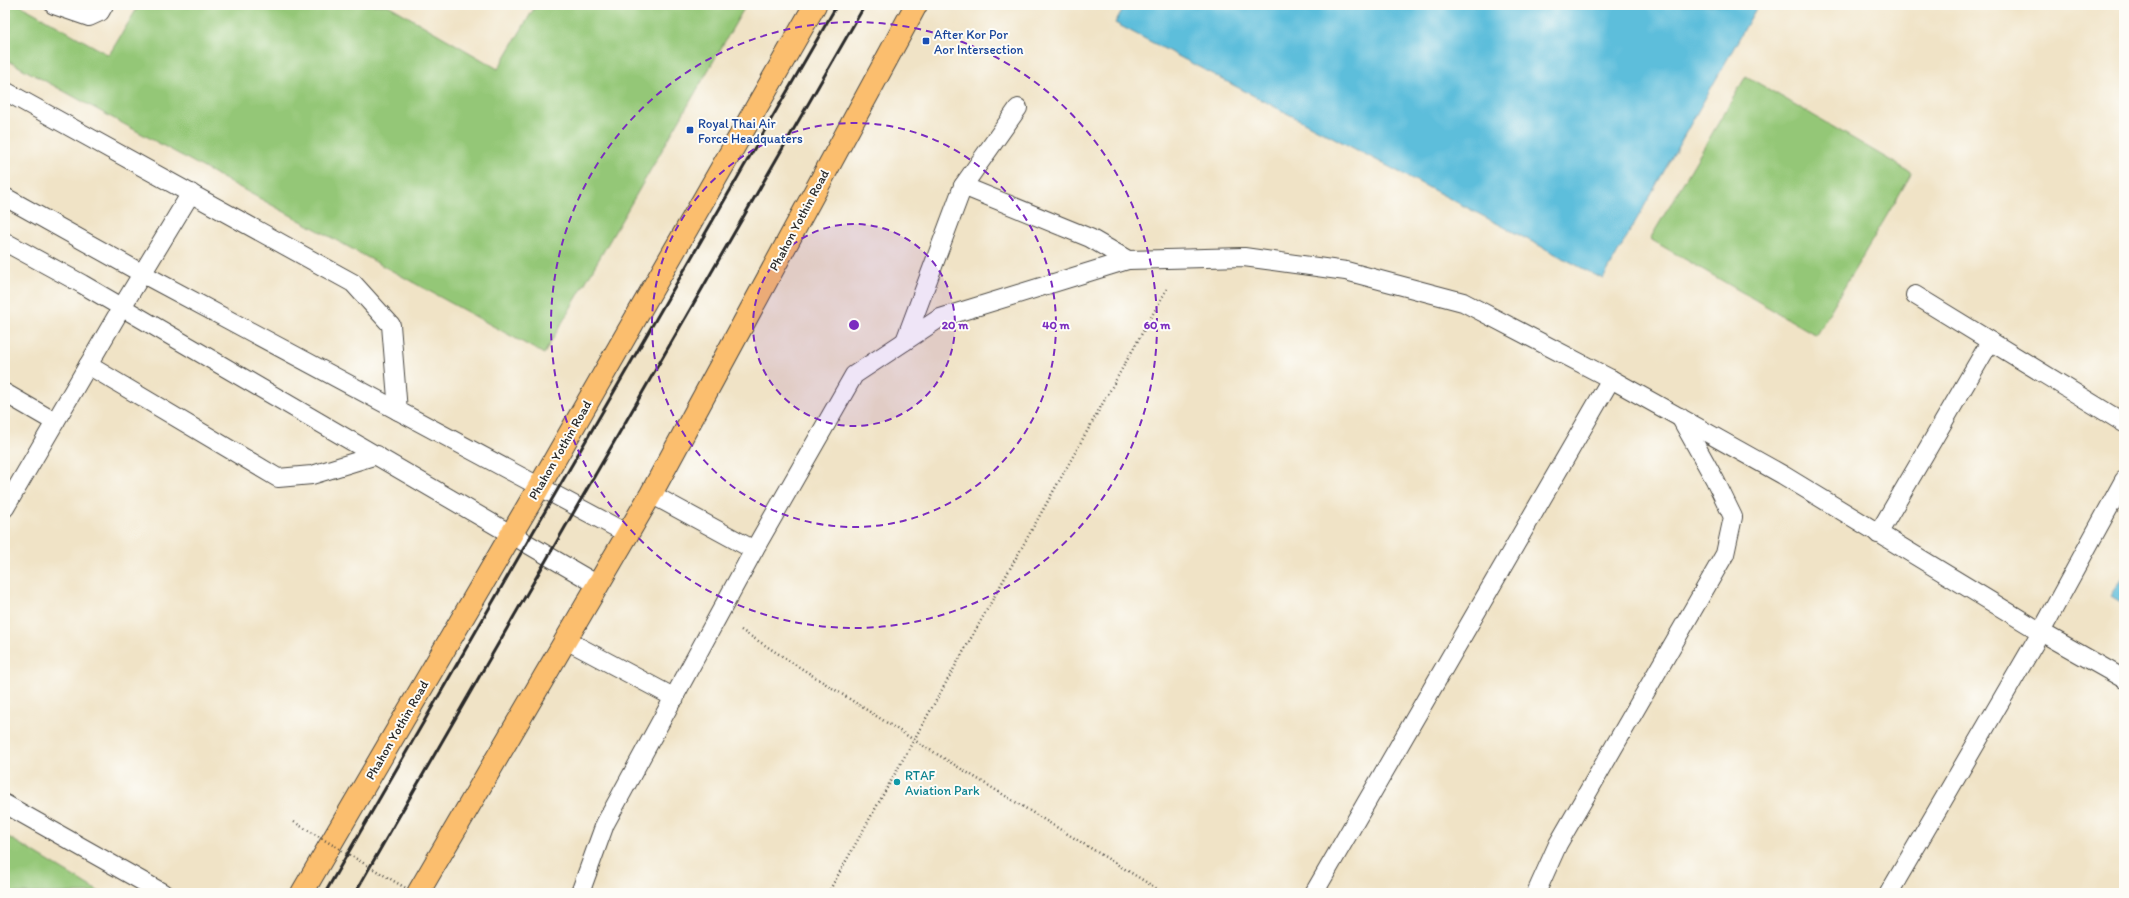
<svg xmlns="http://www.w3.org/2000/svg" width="2129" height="898" viewBox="0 0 2129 898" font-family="Itim,sans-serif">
<rect width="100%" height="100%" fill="#fdfcf7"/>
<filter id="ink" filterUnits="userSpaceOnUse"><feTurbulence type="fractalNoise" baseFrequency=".025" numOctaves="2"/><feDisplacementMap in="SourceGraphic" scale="8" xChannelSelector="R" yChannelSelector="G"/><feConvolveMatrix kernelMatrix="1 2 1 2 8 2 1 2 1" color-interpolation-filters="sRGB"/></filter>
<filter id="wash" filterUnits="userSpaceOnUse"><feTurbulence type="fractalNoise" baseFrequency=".012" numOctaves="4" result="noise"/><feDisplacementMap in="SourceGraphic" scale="16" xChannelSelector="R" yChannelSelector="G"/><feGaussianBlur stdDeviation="0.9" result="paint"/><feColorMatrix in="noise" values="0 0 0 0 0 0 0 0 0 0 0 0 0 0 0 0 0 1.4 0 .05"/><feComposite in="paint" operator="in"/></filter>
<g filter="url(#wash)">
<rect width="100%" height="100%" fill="#f0e3c6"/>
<g fill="#94c777" stroke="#607951">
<path d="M5 5H20L109 55 139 5H388L498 69 536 5H746L544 354 5 59Z"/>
<path d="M1746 76 1912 173 1816 335 1650 239Z"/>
<path d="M5 835 101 893H5Z"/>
</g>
<g fill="#5dbedb" stroke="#447483">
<path d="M1125 5H1758L1603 279 1115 23Z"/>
<path d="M2124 576V604L2111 596Z"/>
</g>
</g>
<g filter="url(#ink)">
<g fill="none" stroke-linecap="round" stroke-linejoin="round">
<defs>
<g id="service">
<path d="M54 5 89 17 100 12 104 5"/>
<path d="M5 91 353 283 391 325 398 411"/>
<path d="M963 186 1090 238 1128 260"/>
<path d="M5 197 143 274 628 534"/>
<path d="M5 242 82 284 598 585"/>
<path d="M1915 295 2124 423"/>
<path d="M905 341 963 186 1018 108"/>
<path d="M88 365 278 478 312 475 377 455"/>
<path d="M5 393 55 422"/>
<path d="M651 494 754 550"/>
<path d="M5 508 122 307 191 193"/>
<path d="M1878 534 1990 342"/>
<path d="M566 640 675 698"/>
<path d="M5 804 163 893"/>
<path d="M580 893 605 824 754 550 854 375 940 318 1128 260 1244 257 1346 271 1463 302 1611 379 1783 475 2041 632 2124 679"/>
<path d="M1314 893 1611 379"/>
<path d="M1536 893 1558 844 1725 554 1733 517 1715 480 1680 417"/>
<path d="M1889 893 2041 632 2124 480"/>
</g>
<g id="primary">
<path d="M302 893 539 487 815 5"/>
<path d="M418 893 651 494 916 5"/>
</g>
</defs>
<use href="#service" stroke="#494742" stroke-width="20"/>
<use href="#primary" stroke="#494742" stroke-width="24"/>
<g stroke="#494742" stroke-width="2.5" stroke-dasharray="1 3" stroke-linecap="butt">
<path d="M741 630 914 740 1164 893"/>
<path d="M828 893 1168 287"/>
</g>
<use href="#service" stroke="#fff" stroke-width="18"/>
<use href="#primary" stroke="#fbbe6e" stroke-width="22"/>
<g stroke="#2b2b2b" stroke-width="3">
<path d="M325 893 837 5"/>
<path d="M355 893 865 5"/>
</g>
<path stroke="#494742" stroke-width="2.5" stroke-dasharray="1 3" stroke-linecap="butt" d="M294 822 414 893"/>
</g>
</g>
<circle cx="854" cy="325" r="101" fill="#7b2cbf" fill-opacity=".12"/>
<g fill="none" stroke="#7b2cbf" stroke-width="2" stroke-dasharray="7 5">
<circle cx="854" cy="325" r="101"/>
<circle cx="854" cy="325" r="202"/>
<circle cx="854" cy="325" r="303"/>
</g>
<g fill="#1a4fb4" stroke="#fdfcf7" stroke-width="1.5">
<rect x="922" y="37" width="8" height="8" rx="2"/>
<rect x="686" y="126" width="8" height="8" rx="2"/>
</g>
<circle fill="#0f9aa8" stroke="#fdfcf7" stroke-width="1.5" cx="897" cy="782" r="4"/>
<g text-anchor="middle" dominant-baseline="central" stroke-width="4" stroke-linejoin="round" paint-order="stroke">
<g font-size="13" fill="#164399" stroke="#fdfcf7" text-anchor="start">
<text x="934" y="34">After Kor Por<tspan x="934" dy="15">Aor Intersection</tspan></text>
<text x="698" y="123">Royal Thai Air<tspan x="698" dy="15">Force Headquaters</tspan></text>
</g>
<g font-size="13" fill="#2b2b2b" stroke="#fdfcf7">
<text transform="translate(799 220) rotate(-62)">Phahon Yothin Road</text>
<text transform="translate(560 450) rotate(-60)">Phahon Yothin Road</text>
<text transform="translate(397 730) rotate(-60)">Phahon Yothin Road</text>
</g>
<g font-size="13" fill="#0d838f" stroke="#fdfcf7" text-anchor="start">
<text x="905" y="775">RTAF<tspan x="905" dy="15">Aviation Park</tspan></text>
</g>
</g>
<circle cx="854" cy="325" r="6" fill="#7b2cbf" stroke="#fdfcf7" stroke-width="2"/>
<g font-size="12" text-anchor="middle" font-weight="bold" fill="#7b2cbf" stroke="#fdfcf7" stroke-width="4" stroke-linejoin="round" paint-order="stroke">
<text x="955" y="329">20 m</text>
<text x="1056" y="329">40 m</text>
<text x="1157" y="329">60 m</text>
</g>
<rect width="2129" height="898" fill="none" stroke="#fdfcf7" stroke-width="20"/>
</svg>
